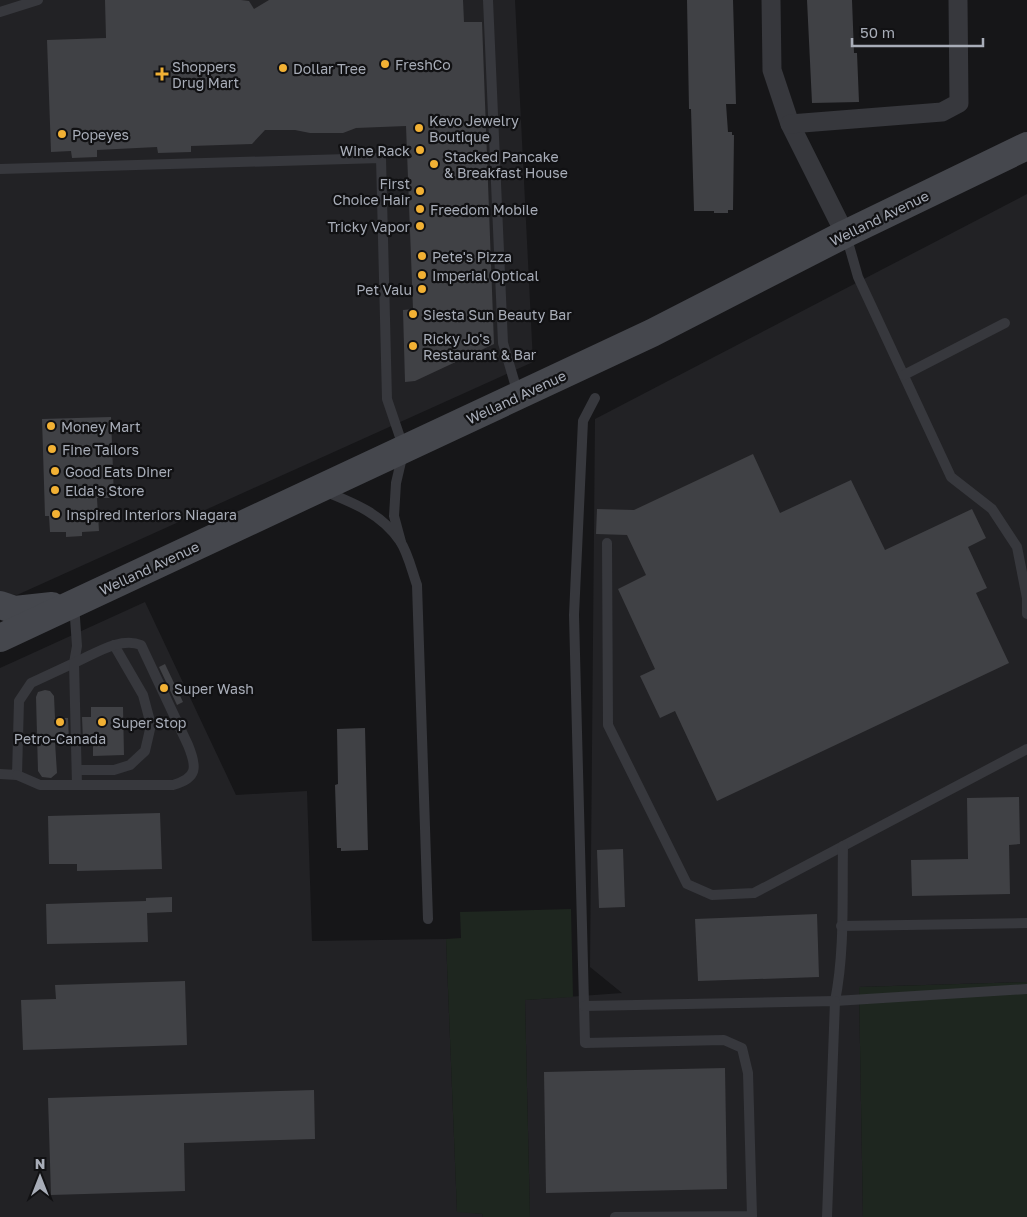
<svg xmlns="http://www.w3.org/2000/svg" width="1027" height="1217" viewBox="0 0 1027 1217" font-family="'Golos Text',sans-serif">
<rect width="100%" height="100%" fill="#161618"/>
<g fill="#222225">
<path d="M0 0H515L533 362 17 595 0 593Z"/>
<path d="M1027 194V982L859 987 863 1217H530L525 1000 622 993 590 967 595 419Z"/>
<path d="M145 602 236 795 307 791 312 941 446 939 457 1211 482 1214 483 1217H0V668Z"/>
</g>
<g fill="#1e261f">
<path d="M571 909 573 997 525 1000 530 1217H483L482 1214 457 1212 446 939 461 938 460 912Z"/>
<path d="M1027 982V1217H863L859 987Z"/>
</g>
<g fill="#404145">
<path d="M105 0H241L249 1 254 9 269 0H463L464 22H482L494 344 415 381 405 382 403 310 413 309 406 126 356 128 343 133H310L295 130H265L252 144 191 146V152L158 153 157 147 97 150V157L72 158 71 151 51 152 47 40 106 38Z"/>
<path d="M687 0H733L736 104H726L728 132H732V135H734L733 210H728V213H714V211H694L691 109H689Z"/>
<path d="M807 0H852L854 53H857L859 102 812 103Z"/>
<path d="M111 417 114 498H97L99 531 82 532V536L66 537V532H50L49 516H45L42 419Z"/>
<path d="M753 454 780 513 851 480 885 550 972 509 986 538 968 547 987 588 976 593 1009 663 717 801 675 711 660 718 640 676 655 669 618 589 646 575 627 535 596 534 597 509 634 510Z"/>
<path d="M165 664 183 702 177 705 159 667Z"/>
<path d="M45 690 50 691 54 696 55 718H68L69 742H55L57 773 51 778 42 777 38 771 36 697 38 692Z"/>
<path d="M91 707H123L124 755 93 756V741H83L82 717H91Z"/>
<path d="M365 728 368 850 341 851V848H337L335 785 338 784 337 729Z"/>
<path d="M1019 797 1020 844 1009 845 1010 894 912 896 911 860 968 859 967 798Z"/>
<path d="M160 813 162 869 77 871V864H49L48 816Z"/>
<path d="M623 849 625 907 599 908 597 850Z"/>
<path d="M172 897V912L147 913 148 942 47 944 46 904 146 901V898Z"/>
<path d="M817 914 819 977 698 981 695 919Z"/>
<path d="M185 981 187 1045 23 1050 21 1000 56 999 55 985Z"/>
<path d="M725 1068 727 1189 546 1193 544 1072Z"/>
<path d="M314 1090 315 1139 184 1143 185 1191 51 1195 48 1098Z"/>
</g>
<g fill="none" stroke-linecap="round" stroke-linejoin="round">
<g stroke="#37383d" stroke-width="10">
<path d="M488 0 503 343 518 394"/>
<path d="M0 12 38 0"/>
<path d="M0 169 381 158 387 399 404 449 396 483 394 516 401 542"/>
<path d="M846 235 858 277 951 477 992 509 1017 547 1027 598V614"/>
<path d="M904 375 1005 323"/>
<path d="M595 398 583 421 574 615 585 1043 724 1040 742 1048 748 1073 752 1216 615 1217"/>
<path d="M324 491C354 503 382 514 400 541 408 553 412 571 417 585L428 919"/>
<path d="M607 543 608 725 687 884 712 895 754 893 1027 749"/>
<path d="M77 770H114L130 765 145 751 151 725 143 695 114 645"/>
<path d="M0 774 17 775 19 701 31 683 74 663 77 646 74 604"/>
<path d="M17 775 40 785H173C198 778 197 767 188 745L141 645C120 636 93 655 74 663L77 785"/>
<path d="M843 846C842 897 845 951 835 1001L1027 989"/>
<path d="M841 926 1027 923"/>
<path d="M584 1006 835 1001 827 1217"/>
</g>
<g stroke="#37383d" stroke-width="19">
<path d="M771 0 772 70 790 124 845 234"/>
<path d="M790 124 942 112 959 103 958 0"/>
</g>
<g stroke="#45474d" stroke-width="28">
<path d="M0 605 15 610 52 606"/>
<path d="M0 638 652 333 845 234 1027 146"/>
</g>
</g>
<g fill="#f2b134" stroke="#111113" stroke-width="2">
<circle cx="385" cy="64" r="5"/>
<circle cx="283" cy="68" r="5"/>
<path d="M159.5 66.5h5v5h5v5h-5v5h-5v-5h-5v-5h5z"/>
<circle cx="419" cy="128" r="5"/>
<circle cx="62" cy="134" r="5"/>
<circle cx="420" cy="150" r="5"/>
<circle cx="434" cy="164" r="5"/>
<circle cx="420" cy="191" r="5"/>
<circle cx="420" cy="209" r="5"/>
<circle cx="420" cy="226" r="5"/>
<circle cx="422" cy="256" r="5"/>
<circle cx="422" cy="275" r="5"/>
<circle cx="422" cy="289" r="5"/>
<circle cx="413" cy="314" r="5"/>
<circle cx="413" cy="346" r="5"/>
<circle cx="51" cy="426" r="5"/>
<circle cx="52" cy="449" r="5"/>
<circle cx="55" cy="471" r="5"/>
<circle cx="55" cy="490" r="5"/>
<circle cx="56" cy="514" r="5"/>
<circle cx="164" cy="688" r="5"/>
<circle cx="60" cy="722" r="5"/>
<circle cx="102" cy="722" r="5"/>
</g>
<g text-anchor="middle" dominant-baseline="central" stroke-width="4.5" stroke-linejoin="round" paint-order="stroke">
<g font-size="14" fill="#a8adb8" stroke="#111113" text-anchor="start">
<text x="395" y="64">FreshCo</text>
<text x="172" y="66">Shoppers<tspan x="172" dy="16">Drug Mart</tspan></text>
<text x="293" y="68">Dollar Tree</text>
<text x="429" y="120">Kevo Jewelry<tspan x="429" dy="16">Boutique</tspan></text>
<text x="72" y="134">Popeyes</text>
<text x="410" y="150" text-anchor="end">Wine Rack</text>
<text x="444" y="156">Stacked Pancake<tspan x="444" dy="16">&amp; Breakfast House</tspan></text>
<text x="410" y="183" text-anchor="end">First<tspan x="410" dy="16">Choice Hair</tspan></text>
<text x="430" y="209">Freedom Mobile</text>
<text x="410" y="226" text-anchor="end">Tricky Vapor</text>
<text x="432" y="256">Pete's Pizza</text>
<text x="432" y="275">Imperial Optical</text>
<text x="412" y="289" text-anchor="end">Pet Valu</text>
<text x="423" y="314">Siesta Sun Beauty Bar</text>
<text x="423" y="338">Ricky Jo's<tspan x="423" dy="16">Restaurant &amp; Bar</tspan></text>
<text x="61" y="426">Money Mart</text>
<text x="62" y="449">Fine Tailors</text>
<text x="65" y="471">Good Eats Diner</text>
<text x="65" y="490">Elda's Store</text>
<text x="66" y="514">Inspired Interiors Niagara</text>
<text x="174" y="688">Super Wash</text>
<text x="112" y="722">Super Stop</text>
<text x="60" y="738" text-anchor="middle">Petro-Canada</text>
</g>
<g font-size="14" fill="#a8adb8" stroke="#111113">
<text transform="translate(879 218) rotate(-26)">Welland Avenue</text>
<text transform="translate(516 397) rotate(-25)">Welland Avenue</text>
<text transform="translate(149 568) rotate(-25)">Welland Avenue</text>
</g>
</g>
<g transform="translate(40 1177)" stroke="#111113" stroke-width="4" paint-order="stroke">
<path d="M0-4L9 19L0 12L-9 19Z" fill="#a8adb8"/>
<text y="-8" font-size="14" font-weight="bold" text-anchor="middle" fill="#a8adb8">N</text>
</g>
<path d="M852 38v8h131v-8" fill="none" stroke="#a8adb8" stroke-width="2.5"/>
<text x="860" y="38" font-size="15" fill="#a8adb8" stroke="#111113" stroke-width="4" paint-order="stroke">50 m</text>
</svg>
